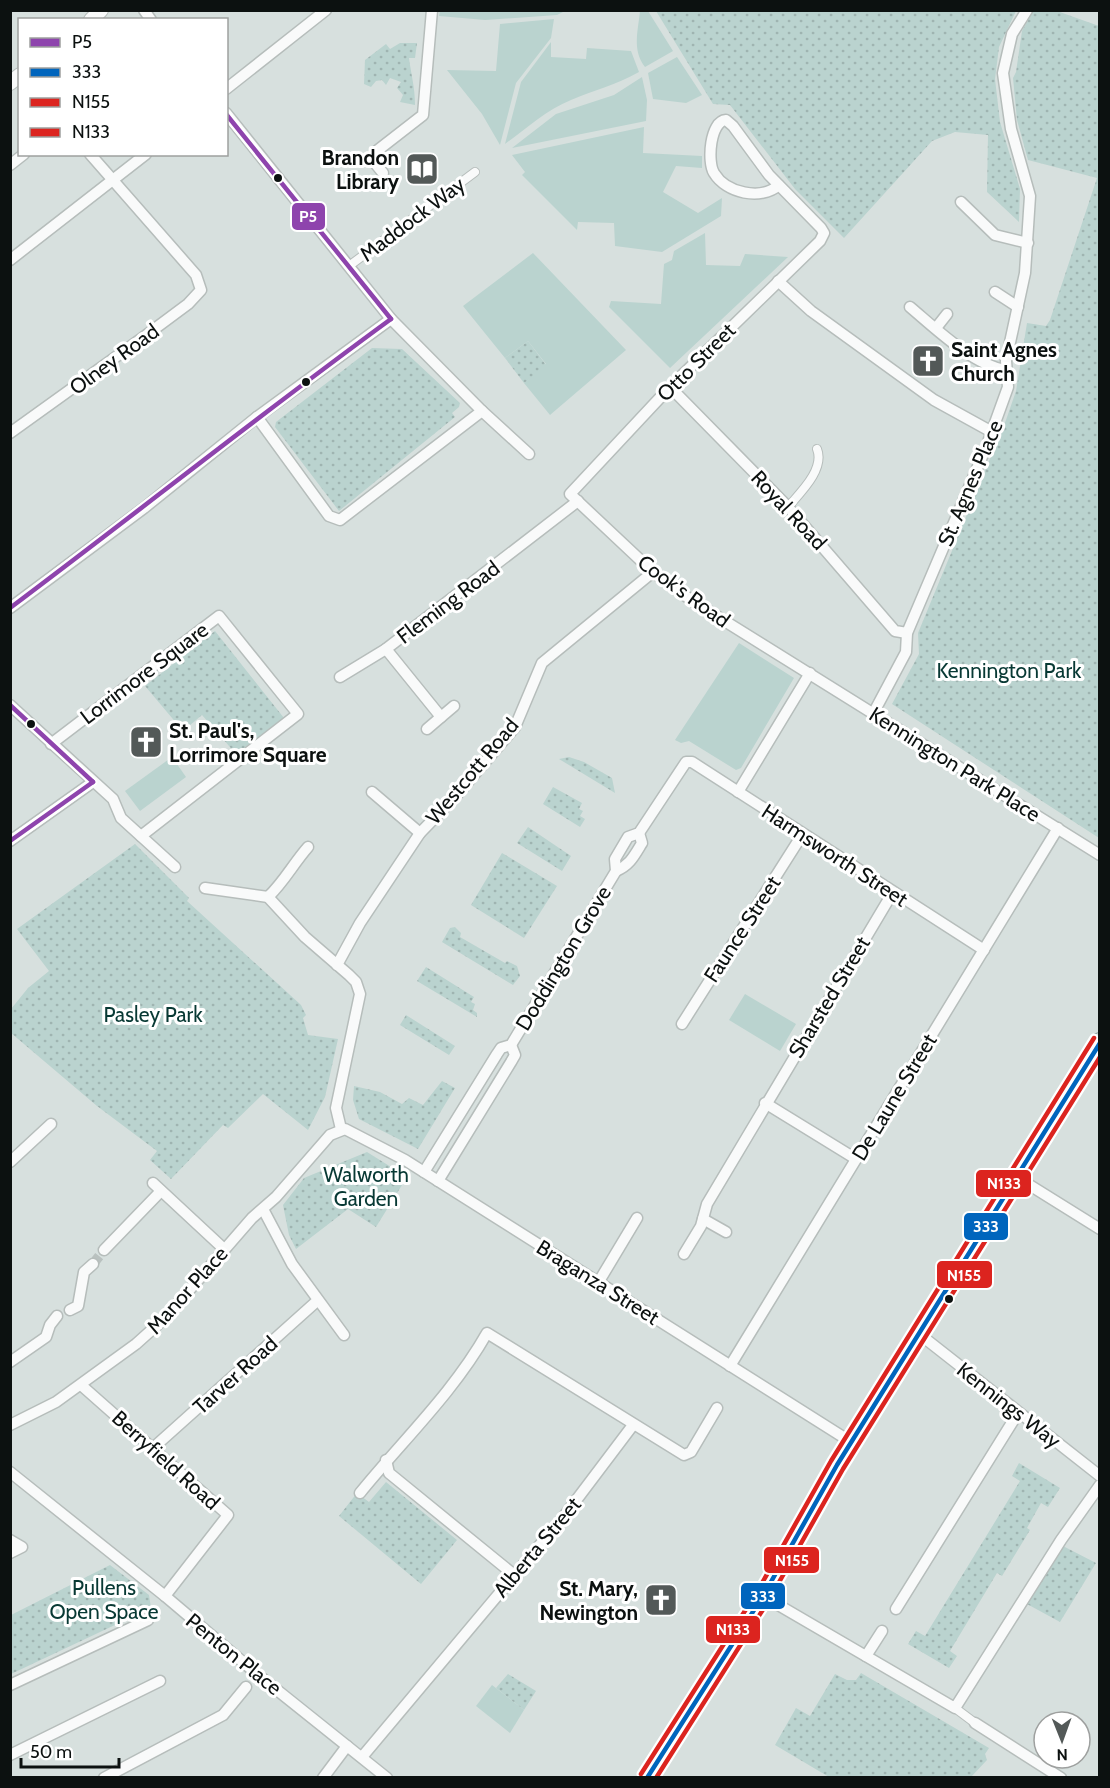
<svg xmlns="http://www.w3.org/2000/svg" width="1110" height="1788" viewBox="0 0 1110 1788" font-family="Cabin,sans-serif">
<defs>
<pattern id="park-dots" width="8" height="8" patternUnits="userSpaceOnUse" patternTransform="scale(1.5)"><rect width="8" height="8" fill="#bad3cf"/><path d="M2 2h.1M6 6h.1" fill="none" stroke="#9fb4b1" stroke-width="1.8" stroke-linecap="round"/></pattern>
</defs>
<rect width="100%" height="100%" fill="#d7e0de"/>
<g fill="#bad3cf">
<path d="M440 10H565V11L557 15 485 20 439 16Z"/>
<path d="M640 11H648L673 51 645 67C632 50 638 31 640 11Z"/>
<path d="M554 19 551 38 516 83 500 145 482 114 447 70 496 71 500 24Z"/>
<path d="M551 42V57L586 59 587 48 631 51 639 72C616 85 594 90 571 100 546 110 526 129 505 144L521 82Z"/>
<path d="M677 57 702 95 686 103 653 99 648 73Z"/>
<path d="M642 77 647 100 646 121 512 148 556 114 614 95Z"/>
<path d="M644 127 643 153 702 156V168L676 166 663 192 698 213 722 198 721 216 662 252 615 246 614 223 578 222 577 230 522 175 525 172 512 155Z"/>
<path d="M705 233 706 265 740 266 745 254 788 257 670 368 609 307 611 301 661 304 664 264 672 260 674 251Z"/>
<path d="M533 253 626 350 550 415 524 383 546 364 528 341 505 358 463 306Z"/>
<path d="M739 643 794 678 741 768 736 770 689 741 681 743 675 740Z"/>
<path d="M172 757 186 777 140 811 125 791Z"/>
<path d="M745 994 796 1024 780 1051 729 1020Z"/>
<path d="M492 1685 524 1710 510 1733 476 1706Z"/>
</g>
<g fill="url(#park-dots)">
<path d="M656 11H1016L999 47 995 79 1000 122 1020 189 1019 222 987 192 988 135 955 132 932 141 844 238 795 189 730 105 713 104Z"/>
<path d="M1033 11H1057L1099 26V838L892 704 919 654 918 633 1006 420 1016 391 1027 323 1046 326 1050 320 1097 178 1028 160 1017 120 1013 78 1016 72 1022 31Z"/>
<path d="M400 43H417L415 58H409C411 74 415 87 415 105L400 102 403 95 397 88 401 82 390 78 386 85 382 80 376 81 371 87 364 84 365 60 386 44 390 49Z"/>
<path d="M528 341 547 366 524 383 505 358Z"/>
<path d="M372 348 402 349 460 403 459 407 452 413 455 417 339 511 275 427 276 422Z"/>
<path d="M215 631 284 718 236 754 202 715 183 731 145 686Z"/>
<path d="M569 757 584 762 612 778 615 793 559 759Z"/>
<path d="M553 787 582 803 579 809 583 811 580 816 585 819 580 827 543 804Z"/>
<path d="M528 827 571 856 562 871 517 843Z"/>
<path d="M135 844 189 898 187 901 301 1005 306 1015 303 1018 308 1035 338 1039 325 1097 308 1130 263 1094 228 1128 223 1125 171 1179 150 1160 157 1151 97 1106 11 1033V1009L28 988 49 971 17 929Z"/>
<path d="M502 853 557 886 524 938 471 905Z"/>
<path d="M455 927 461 933 460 937 505 963 507 961 517 966 520 976 513 985 442 942 450 928Z"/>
<path d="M426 967 474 997 471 1002 475 1004 473 1010 477 1013V1017L417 981Z"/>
<path d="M406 1015 455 1046 449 1055 400 1025Z"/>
<path d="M442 1081 455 1088 418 1149 359 1119 353 1100 354 1086 380 1092 402 1104 409 1098 423 1105Z"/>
<path d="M367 1152 407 1177 376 1227 348 1209 296 1249 289 1235 283 1205 304 1178Z"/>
<path d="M1019 1463 1060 1488 1048 1507 1041 1503 1027 1528 1030 1530 1002 1576 997 1573 950 1651 957 1656 949 1668 908 1644 916 1631 925 1636 1020 1481 1012 1476Z"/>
<path d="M386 1482 457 1540 421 1584 339 1516 357 1493 369 1502Z"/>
<path d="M1061 1545 1096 1563 1060 1622 1027 1604Z"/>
<path d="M110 1565 149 1595 151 1608 11 1674V1615Z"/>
<path d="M861 1673 989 1748 985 1754 987 1760 971 1777H829L775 1745 796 1708 810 1716 835 1674 847 1680H856Z"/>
<path d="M508 1674 536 1691 524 1710 496 1688Z"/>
</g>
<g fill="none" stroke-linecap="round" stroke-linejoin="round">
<path stroke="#b9c1bf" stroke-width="10" stroke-dasharray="10 5" stroke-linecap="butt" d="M93 1264 104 1250"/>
<defs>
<g id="pedestrian">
<path d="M349 266 475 172"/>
<path d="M788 507C801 492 825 469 817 449"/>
<path d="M955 1708 975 1723"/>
</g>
<g id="minor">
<path d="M144 10 151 20"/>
<path d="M226 89 326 10"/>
<path d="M226 113 391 319 482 411 529 454"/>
<path d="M10 165 24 154"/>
<path d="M383 173 374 162 378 150 423 115 432 10"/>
<path d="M779 185C761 201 726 193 714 173 707 162 710 121 726 120L733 126 769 175 821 228 824 233 820 241 670 387 570 494 653 572 691 600 1100 855"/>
<path d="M961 202 995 235 1028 243"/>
<path d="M10 260 146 154"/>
<path d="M778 281 811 311 934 400 992 432"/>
<path d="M995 292 1018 307"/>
<path d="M910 307C935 328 973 365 1006 370"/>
<path d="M936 328 947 314"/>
<path d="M670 387 788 507 895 631 907 633"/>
<path d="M257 417 329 516 340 520 482 411"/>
<path d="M10 433 145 336 188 304 201 290 196 275 90 154"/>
<path d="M10 608 144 508 257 417 391 319"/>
<path d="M340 677 386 649"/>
<path d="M10 705 113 799 121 818 175 867"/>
<path d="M874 712 906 652 907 633 987 445 1008 387 1006 361 1025 273 1030 196 1011 129 1003 73 1012 34 1027 10"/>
<path d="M441 717 454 706"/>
<path d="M427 729 441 717 386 649 578 501"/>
<path d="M51 744 219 616 298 714 141 836"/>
<path d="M372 792 420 833"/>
<path d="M738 792 810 673"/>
<path d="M10 841 93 782"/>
<path d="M616 871C630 865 634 856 642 843L639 833"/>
<path d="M205 888 268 897 305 937 349 975 356 982 360 994 336 1108 341 1129"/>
<path d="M268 897C284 882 293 864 308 847"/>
<path d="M337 965 360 923 420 833 455 797 515 727 542 663 653 572"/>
<path d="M682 1024 802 835"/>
<path d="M765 1103 856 1159"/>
<path d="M10 1162 51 1124"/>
<path d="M424 1172 497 1054 501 1048 511 1045 616 871 615 859 628 837 639 833 686 762H692L984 950"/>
<path d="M1015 1176 1100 1229"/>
<path d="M438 1181 511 1062 515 1055 511 1045"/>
<path d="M153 1183 224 1249"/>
<path d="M263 1209 292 1264 344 1335"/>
<path d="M703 1219 726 1232"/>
<path d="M104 1250 161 1191"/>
<path d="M684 1254 701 1226 707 1204 893 892"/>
<path d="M598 1283 637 1218"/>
<path d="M70 1310 78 1306 84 1272 93 1264"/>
<path d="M918 1333 1100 1476"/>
<path d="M10 1362 46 1337 50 1325 57 1316"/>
<path d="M730 1366 1058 828"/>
<path d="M81 1385 228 1515 165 1596"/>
<path d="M10 1425 56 1402 136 1344 165 1318 252 1218 276 1197 330 1135 345 1129 405 1160 851 1442"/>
<path d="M153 1448 317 1301"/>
<path d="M386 1460 389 1473 513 1574"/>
<path d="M10 1472 165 1596 257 1674 387 1778"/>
<path d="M360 1493C403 1440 453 1393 487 1333L684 1455 691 1452 717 1408"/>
<path d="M10 1540 22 1547 10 1553"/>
<path d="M763 1596 955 1708 1061 1540 1100 1485"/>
<path d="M896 1609 1018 1413"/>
<path d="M866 1656 882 1631"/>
<path d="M10 1685 148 1620"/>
<path d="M975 1723 1061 1778"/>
<path d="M10 1755 160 1681"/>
<path d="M362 1757 565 1515 633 1425"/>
<path d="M104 1778 223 1715 246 1687"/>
<path d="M323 1778 347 1746"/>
</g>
<g id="tertiary">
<path d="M91 20 101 10"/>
<path d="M10 83 20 75"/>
</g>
<path id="trunk" d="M647 1778 763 1596 837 1465 1100 1042"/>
</defs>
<use href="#pedestrian" stroke="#b6bdbb" stroke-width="10"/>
<use href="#minor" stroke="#b6bdbb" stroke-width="13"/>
<use href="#tertiary" stroke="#b6bdbb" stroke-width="16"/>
<use href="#trunk" stroke="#90a3a0" stroke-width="20"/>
<use href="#pedestrian" stroke="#f9fafa" stroke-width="8"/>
<use href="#minor" stroke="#f9fafa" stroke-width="10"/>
<use href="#tertiary" stroke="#f9fafa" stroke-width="14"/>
<use href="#trunk" stroke="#d6e2e0" stroke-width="18"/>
<defs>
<g id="bus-1">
<path d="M226 114 391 319"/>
<path d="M10 608C138 512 262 413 391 319"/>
<path d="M10 705 93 782"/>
<path d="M10 841 93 782"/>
</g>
<path id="bus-2" d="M647 1778 763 1596 837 1465 1100 1043"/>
<path id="bus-3" d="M656 1778 769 1600 843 1469 1100 1057"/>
<path id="bus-4" d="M641 1774 757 1592 831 1461 1094 1038"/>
</defs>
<use href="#bus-1" stroke="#fff" stroke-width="9"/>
<use href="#bus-2" stroke="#fff" stroke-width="9"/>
<use href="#bus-3" stroke="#fff" stroke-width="9"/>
<use href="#bus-4" stroke="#fff" stroke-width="9"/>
<use href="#bus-1" stroke="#8e44ad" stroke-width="4.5"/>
<use href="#bus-2" stroke="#0065bd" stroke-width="4.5"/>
<use href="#bus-3" stroke="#dc241f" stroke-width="4.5"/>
<use href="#bus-4" stroke="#dc241f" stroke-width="4.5"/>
</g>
<defs>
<symbol id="library-square" viewBox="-11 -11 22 22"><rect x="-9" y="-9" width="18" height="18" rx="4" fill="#535958" stroke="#fff"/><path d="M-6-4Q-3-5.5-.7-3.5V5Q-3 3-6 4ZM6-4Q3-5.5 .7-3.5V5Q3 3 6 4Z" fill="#fff"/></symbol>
<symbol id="church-square" viewBox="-11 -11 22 22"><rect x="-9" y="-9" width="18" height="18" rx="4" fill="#535958" stroke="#fff"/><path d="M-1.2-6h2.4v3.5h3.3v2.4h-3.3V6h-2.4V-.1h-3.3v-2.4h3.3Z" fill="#fff"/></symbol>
</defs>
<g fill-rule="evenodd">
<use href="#library-square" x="403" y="150" width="38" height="38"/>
<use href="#church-square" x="909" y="342" width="38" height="38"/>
<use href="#church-square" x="127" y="723" width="38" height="38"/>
<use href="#church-square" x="642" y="1581" width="38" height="38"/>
</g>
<g fill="#0c1110" stroke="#fff" stroke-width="2">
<circle cx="278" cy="178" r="5"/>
<circle cx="306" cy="382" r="5"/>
<circle cx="31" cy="724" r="5"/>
<circle cx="949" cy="1299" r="5"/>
</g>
<g text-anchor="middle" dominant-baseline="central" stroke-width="6" stroke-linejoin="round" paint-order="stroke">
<g font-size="21" font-weight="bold" fill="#0c1110" stroke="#fff" text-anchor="end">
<text x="399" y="157">Brandon<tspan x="399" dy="24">Library</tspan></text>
<text x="951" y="349" text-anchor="start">Saint Agnes<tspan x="951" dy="24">Church</tspan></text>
<text x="169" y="730" text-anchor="start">St. Paul's,<tspan x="169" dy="24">Lorrimore Square</tspan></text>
<text x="638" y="1588">St. Mary,<tspan x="638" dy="24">Newington</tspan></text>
</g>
<g font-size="21" fill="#0c1110" stroke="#fff">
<text transform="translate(412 219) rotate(-37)">Maddock Way</text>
<text transform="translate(114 359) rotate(-36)">Olney Road</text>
<text transform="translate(696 362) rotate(-45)">Otto Street</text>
<text transform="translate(970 483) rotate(-67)">St. Agnes Place</text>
<text transform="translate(789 510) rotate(47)">Royal Road</text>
<text transform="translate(684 591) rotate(36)">Cook's Road</text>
<text transform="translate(448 602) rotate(-37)">Fleming Road</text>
<text transform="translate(144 673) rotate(-37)">Lorrimore Square</text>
<text transform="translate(955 764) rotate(32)">Kennington Park Place</text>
<text transform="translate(472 771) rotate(-50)">Westcott Road</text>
<text transform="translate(835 855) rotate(33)">Harmsworth Street</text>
<text transform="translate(742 929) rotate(-57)">Faunce Street</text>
<text transform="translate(563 958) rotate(-59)">Doddington Grove</text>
<text transform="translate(829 997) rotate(-59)">Sharsted Street</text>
<text transform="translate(894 1097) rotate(-59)">De Laune Street</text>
<text transform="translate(598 1282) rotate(32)">Braganza Street</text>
<text transform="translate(187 1290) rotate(-48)">Manor Place</text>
<text transform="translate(235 1375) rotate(-42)">Tarver Road</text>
<text transform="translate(1009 1405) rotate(38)">Kennings Way</text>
<text transform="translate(166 1460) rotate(42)">Berryfield Road</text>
<text transform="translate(537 1547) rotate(-50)">Alberta Street</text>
<text transform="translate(234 1654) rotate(39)">Penton Place</text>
</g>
<g font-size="21" fill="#083934" stroke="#fff">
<text x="1009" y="670">Kennington Park</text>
<text x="153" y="1014">Pasley Park</text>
<text x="366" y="1174">Walworth<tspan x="366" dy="24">Garden</tspan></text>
<text x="104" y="1587">Pullens<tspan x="104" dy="24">Open Space</tspan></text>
</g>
</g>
<g stroke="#fff" stroke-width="2">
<rect x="291" y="202" width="35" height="29" rx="6" fill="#8e44ad"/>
<rect x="975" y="1169" width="57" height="29" rx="6" fill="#dc241f"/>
<rect x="963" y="1212" width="46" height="29" rx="6" fill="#0065bd"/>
<rect x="936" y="1260" width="57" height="29" rx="6" fill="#dc241f"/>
<rect x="763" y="1546" width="57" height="28" rx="6" fill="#dc241f"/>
<rect x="740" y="1582" width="46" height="28" rx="6" fill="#0065bd"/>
<rect x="705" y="1615" width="56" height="29" rx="6" fill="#dc241f"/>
</g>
<g font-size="16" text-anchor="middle" font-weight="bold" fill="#fff">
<text x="308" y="222">P5</text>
<text x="1004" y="1189">N133</text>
<text x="986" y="1232">333</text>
<text x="964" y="1281">N155</text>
<text x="792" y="1566">N155</text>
<text x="763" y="1602">333</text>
<text x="733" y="1635">N133</text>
</g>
<rect width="1110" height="1788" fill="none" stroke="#0c1110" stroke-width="24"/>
<rect x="18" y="18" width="210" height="138" fill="#ffffff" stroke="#9ea09f" stroke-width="1.5"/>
<rect x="30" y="38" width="30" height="9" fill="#8e44ad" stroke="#9ea09f" stroke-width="1.5"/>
<text x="72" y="48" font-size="18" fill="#0c1110">P5</text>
<rect x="30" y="68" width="30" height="9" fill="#0065bd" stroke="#9ea09f" stroke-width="1.5"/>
<text x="72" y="78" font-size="18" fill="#0c1110">333</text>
<rect x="30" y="98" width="30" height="9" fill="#dc241f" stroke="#9ea09f" stroke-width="1.5"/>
<text x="72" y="108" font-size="18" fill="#0c1110">N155</text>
<rect x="30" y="128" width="30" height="9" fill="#dc241f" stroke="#9ea09f" stroke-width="1.5"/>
<text x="72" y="138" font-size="18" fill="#0c1110">N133</text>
<g transform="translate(1062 1740) rotate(179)"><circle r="28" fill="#ffffff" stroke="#9ea09f" stroke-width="1.5"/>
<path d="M0-4.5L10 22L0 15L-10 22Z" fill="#535958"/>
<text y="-9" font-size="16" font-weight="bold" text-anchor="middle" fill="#0c1110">N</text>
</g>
<path d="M21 1758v9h98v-9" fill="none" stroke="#0c1110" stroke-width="3"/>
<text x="30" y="1758" font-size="18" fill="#0c1110" stroke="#ffffff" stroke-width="4.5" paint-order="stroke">50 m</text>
</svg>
